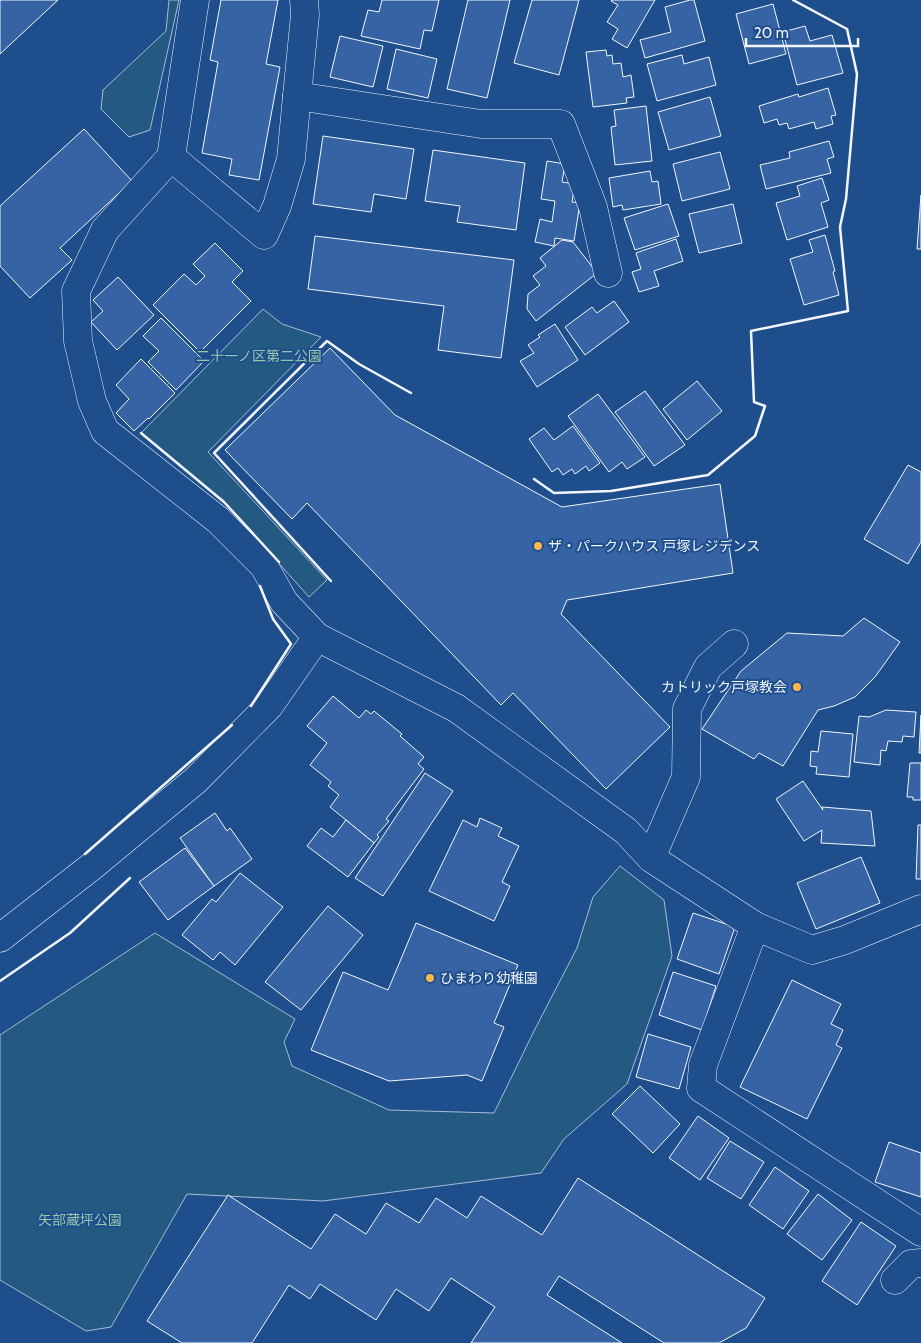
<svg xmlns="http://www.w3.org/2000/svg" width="921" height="1343" viewBox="0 0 921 1343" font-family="Cabin,'Noto Sans JP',sans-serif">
<rect width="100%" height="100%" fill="#1f4e8c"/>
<g fill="#245a82" stroke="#a8bbd7">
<path d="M169 0H179L150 130 129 137 101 109 103 90 166 31Z"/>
<path d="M263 309 282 324 321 337 208 452 327 580 309 597 224 502 141 433Z"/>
<path d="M620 866 664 900 672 956 627 1084 564 1139 541 1173 323 1201 187 1194 111 1327 86 1331 0 1280V1035L155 933 295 1019 284 1042 292 1066 389 1110 494 1113 534 1031 577 948 593 897Z"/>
</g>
<g fill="#3563a3" stroke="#f2f6ff">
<path d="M0 0H58L0 54Z"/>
<path d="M221 0H278L266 64 280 67 259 180 229 175 232 159 202 153 218 62 210 60Z"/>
<path d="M382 0H439L432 31 424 30 420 49 361 36 368 10 379 12Z"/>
<path d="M468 0H510L487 98 447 89Z"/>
<path d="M532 0H579L559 75 514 63Z"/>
<path d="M612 0H655L627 48 612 39 618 29 607 22 618 5 611 1Z"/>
<path d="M690 0H694L705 41 645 58 640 40 671 32 665 7Z"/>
<path d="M773 4 786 54 749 64 736 14Z"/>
<path d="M805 26 810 41 832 35 843 73 797 85 783 32Z"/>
<path d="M340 36 383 46 373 87 330 77Z"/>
<path d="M396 49 437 59 428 98 387 89Z"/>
<path d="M606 50 607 56 612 55 613 64 621 63 623 77 631 75 634 97 626 98 627 103 593 107 586 52Z"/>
<path d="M682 55 684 64 709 57 716 85 657 101 647 64Z"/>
<path d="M828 88 836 115 831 116 833 124 816 129 814 122 789 129 787 123 779 125 777 119 764 123 759 106 798 94 799 97Z"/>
<path d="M710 97 721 136 669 150 658 112Z"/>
<path d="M646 106 652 161 615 165 611 127 616 126 614 110Z"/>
<path d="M84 129 132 181 60 248 72 260 30 298 0 266V206Z"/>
<path d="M323 136 414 149 406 199 374 194 371 212 313 204Z"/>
<path d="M829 141 834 157 827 159 831 173 766 189 760 165 790 158 789 152Z"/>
<path d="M433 150 525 163 516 230 457 222 460 206 425 201Z"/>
<path d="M720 152 730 189 682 201 673 164Z"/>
<path d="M547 161 565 164 562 182 575 184 572 202 580 203 574 241 555 238 554 246 535 242 540 219 552 222 555 201 541 199Z"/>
<path d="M650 171 652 182 658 181 661 204 623 210 622 205 613 207 609 178Z"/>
<path d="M822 178 829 200 821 203 828 227 787 240 776 203 800 196 797 186Z"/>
<path d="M921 195V249H917Z"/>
<path d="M668 204 679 236 635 250 624 218Z"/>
<path d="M733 204 742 243 699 253 689 214Z"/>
<path d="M825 235 835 271 833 272 839 295 804 305 790 259 813 252 809 240Z"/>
<path d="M315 236 514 260 501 358 438 350 444 306 308 289Z"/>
<path d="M676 239 683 261 654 271 659 286 639 292 632 272 641 269 636 253Z"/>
<path d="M562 240 573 242 597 273 536 321 527 309 528 294 540 285 533 276 546 266 540 258Z"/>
<path d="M215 243 243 271 232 282 251 301 200 352 153 305 184 274 196 285 205 276 193 264Z"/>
<path d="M118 277 154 315 117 350 91 322 103 311 93 300Z"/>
<path d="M614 301 629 322 585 355 565 327 592 307 597 313Z"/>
<path d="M161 318 204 361 176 390 148 362 159 351 143 336Z"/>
<path d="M555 324 578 360 537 387 520 361 534 353 528 345 540 337 538 335Z"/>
<path d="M330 348 395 415 562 507 720 484 733 573 567 600 561 614 670 727 606 789 513 693 501 705 307 503 292 519 225 450Z"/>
<path d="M141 359 175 393 149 419 148 418 134 431 116 413 129 399 116 385Z"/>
<path d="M697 381 722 411 687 440 663 409Z"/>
<path d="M645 391 685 445 654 466 615 412Z"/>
<path d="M598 394 645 457 627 469 622 462 609 472 568 416Z"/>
<path d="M573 426 600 463 589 471 586 466 575 474 572 469 563 475 558 468 552 472 529 439 544 428 554 440Z"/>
<path d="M908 465 921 472V542L908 564 864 539Z"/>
<path d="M864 618 900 642 875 677 855 697 834 706 818 710 783 766 759 753 754 759 702 729 741 671 787 633 843 636Z"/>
<path d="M333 696 359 718 366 710 371 714 374 711 402 734 400 736 424 757 418 764 424 769 386 819 389 821 377 835 379 837 374 843 330 807 339 795 328 786 331 782 310 765 327 743 307 726Z"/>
<path d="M886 710 916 712 914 737 903 736 902 742 888 741 886 751 881 750 880 765 854 762 859 716 869 717Z"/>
<path d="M921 715V753H919Z"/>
<path d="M821 731 853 734 849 777 816 774 817 767 810 766 811 751 818 752Z"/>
<path d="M910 763H921V800H913V797H907Z"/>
<path d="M425 773 453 791 383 896 355 878Z"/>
<path d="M803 781 823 810 822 807 871 811 875 846 821 843 822 830 804 841 776 799Z"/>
<path d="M215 813 227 831 230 828 252 859 214 886 180 838Z"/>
<path d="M480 818 502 828 498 836 519 846 502 882 510 886 494 921 429 891 463 820 477 827Z"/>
<path d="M346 820 374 843 348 877 307 846 321 828 333 837Z"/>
<path d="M918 825H921V879H916Z"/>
<path d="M185 848 214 886 168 920 139 882Z"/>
<path d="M861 857 880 903 816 929 797 883Z"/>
<path d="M240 873 283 907 235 965 220 952 213 960 182 935 212 899 216 902Z"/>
<path d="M328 906 363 935 301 1010 265 982Z"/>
<path d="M693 913 735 927 719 974 677 959Z"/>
<path d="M416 923 518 965 494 1023 504 1027 482 1081 467 1075 389 1081 311 1050 343 972 388 990Z"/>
<path d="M673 972 716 986 702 1030 659 1015Z"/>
<path d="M792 980 841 1004 831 1024 843 1030 836 1045 842 1048 807 1119 740 1087Z"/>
<path d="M648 1034 691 1047 679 1089 636 1077Z"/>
<path d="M640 1086 680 1124 653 1153 612 1114Z"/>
<path d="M698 1116 729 1138 700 1180 669 1158Z"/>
<path d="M730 1141 764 1162 741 1199 707 1178Z"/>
<path d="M889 1142 921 1153V1197L875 1182Z"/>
<path d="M775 1167 809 1191 783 1229 749 1205Z"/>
<path d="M578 1178 765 1298 746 1328 719 1343H664L559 1276 547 1295 622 1343H471L495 1307 451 1278 429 1311 396 1289 376 1320 320 1284 310 1299 289 1285 252 1343H182L147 1321 228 1195 311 1249 335 1214 366 1234 386 1203 419 1223 436 1198 467 1218 481 1196 542 1235Z"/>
<path d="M818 1194 852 1220 822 1260 787 1234Z"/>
<path d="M861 1222 896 1246 857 1305 822 1281Z"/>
</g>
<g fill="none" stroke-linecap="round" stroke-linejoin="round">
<defs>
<g id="street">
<path d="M195 0 171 157 105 230 76 291 78 341 92 401 105 431 218 520 264 566 284 602 317 637 456 708 626 831 651 858 755 926 812 950 845 940 921 909"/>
<path d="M297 96 305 15 304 0"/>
<path d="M171 157 264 235 277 206 291 159 297 96 481 124H561L593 207 608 273"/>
<path d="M651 858 686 777 687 709 708 667 734 644"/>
<path d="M755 926 703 1065 701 1088 921 1232"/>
<path d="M0 938 91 867 196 780 269 706 317 637"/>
<path d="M895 1280 911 1264 921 1263"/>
</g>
</defs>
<use href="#street" stroke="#f2f6ff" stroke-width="29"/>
<use href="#street" stroke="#1f4e8c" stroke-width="28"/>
<g stroke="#f2f6ff" stroke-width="2.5">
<path d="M141 433 224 502 279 562"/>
<path d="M534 479 554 493 611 491 708 475 755 436 765 406 754 402 751 331 848 311 840 227 846 199 857 74 847 29 793 0"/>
<path d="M331 581 214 453 327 341 359 364 411 393"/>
<path d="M251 706 291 644 273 619 260 586"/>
<path d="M85 854 232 725"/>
<path d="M0 981 70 933 130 878"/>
</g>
</g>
<g fill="#ffb74d" stroke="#1f4e8c" stroke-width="2">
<circle cx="538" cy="546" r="5"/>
<circle cx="797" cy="687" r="5"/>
<circle cx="430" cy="978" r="5"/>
</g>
<g text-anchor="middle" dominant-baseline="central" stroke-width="4" stroke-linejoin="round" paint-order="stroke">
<g font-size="14" fill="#97c8a6" stroke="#1f4e8c">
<text x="259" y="356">二十一ノ区第二公園</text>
<text x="80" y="1220">矢部蔵坪公園</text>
</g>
<g font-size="14" fill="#f2f6ff" stroke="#1f4e8c" text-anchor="start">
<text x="548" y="546">ザ・パークハウス 戸塚レジデンス</text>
<text x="787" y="687" text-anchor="end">カトリック戸塚教会</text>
<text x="440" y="978">ひまわり幼稚園</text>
</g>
</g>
<path d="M746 38v8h112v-8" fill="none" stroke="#f2f6ff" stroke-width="2.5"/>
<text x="754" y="38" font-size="15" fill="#f2f6ff" stroke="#1f4e8c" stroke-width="4" paint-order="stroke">20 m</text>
</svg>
